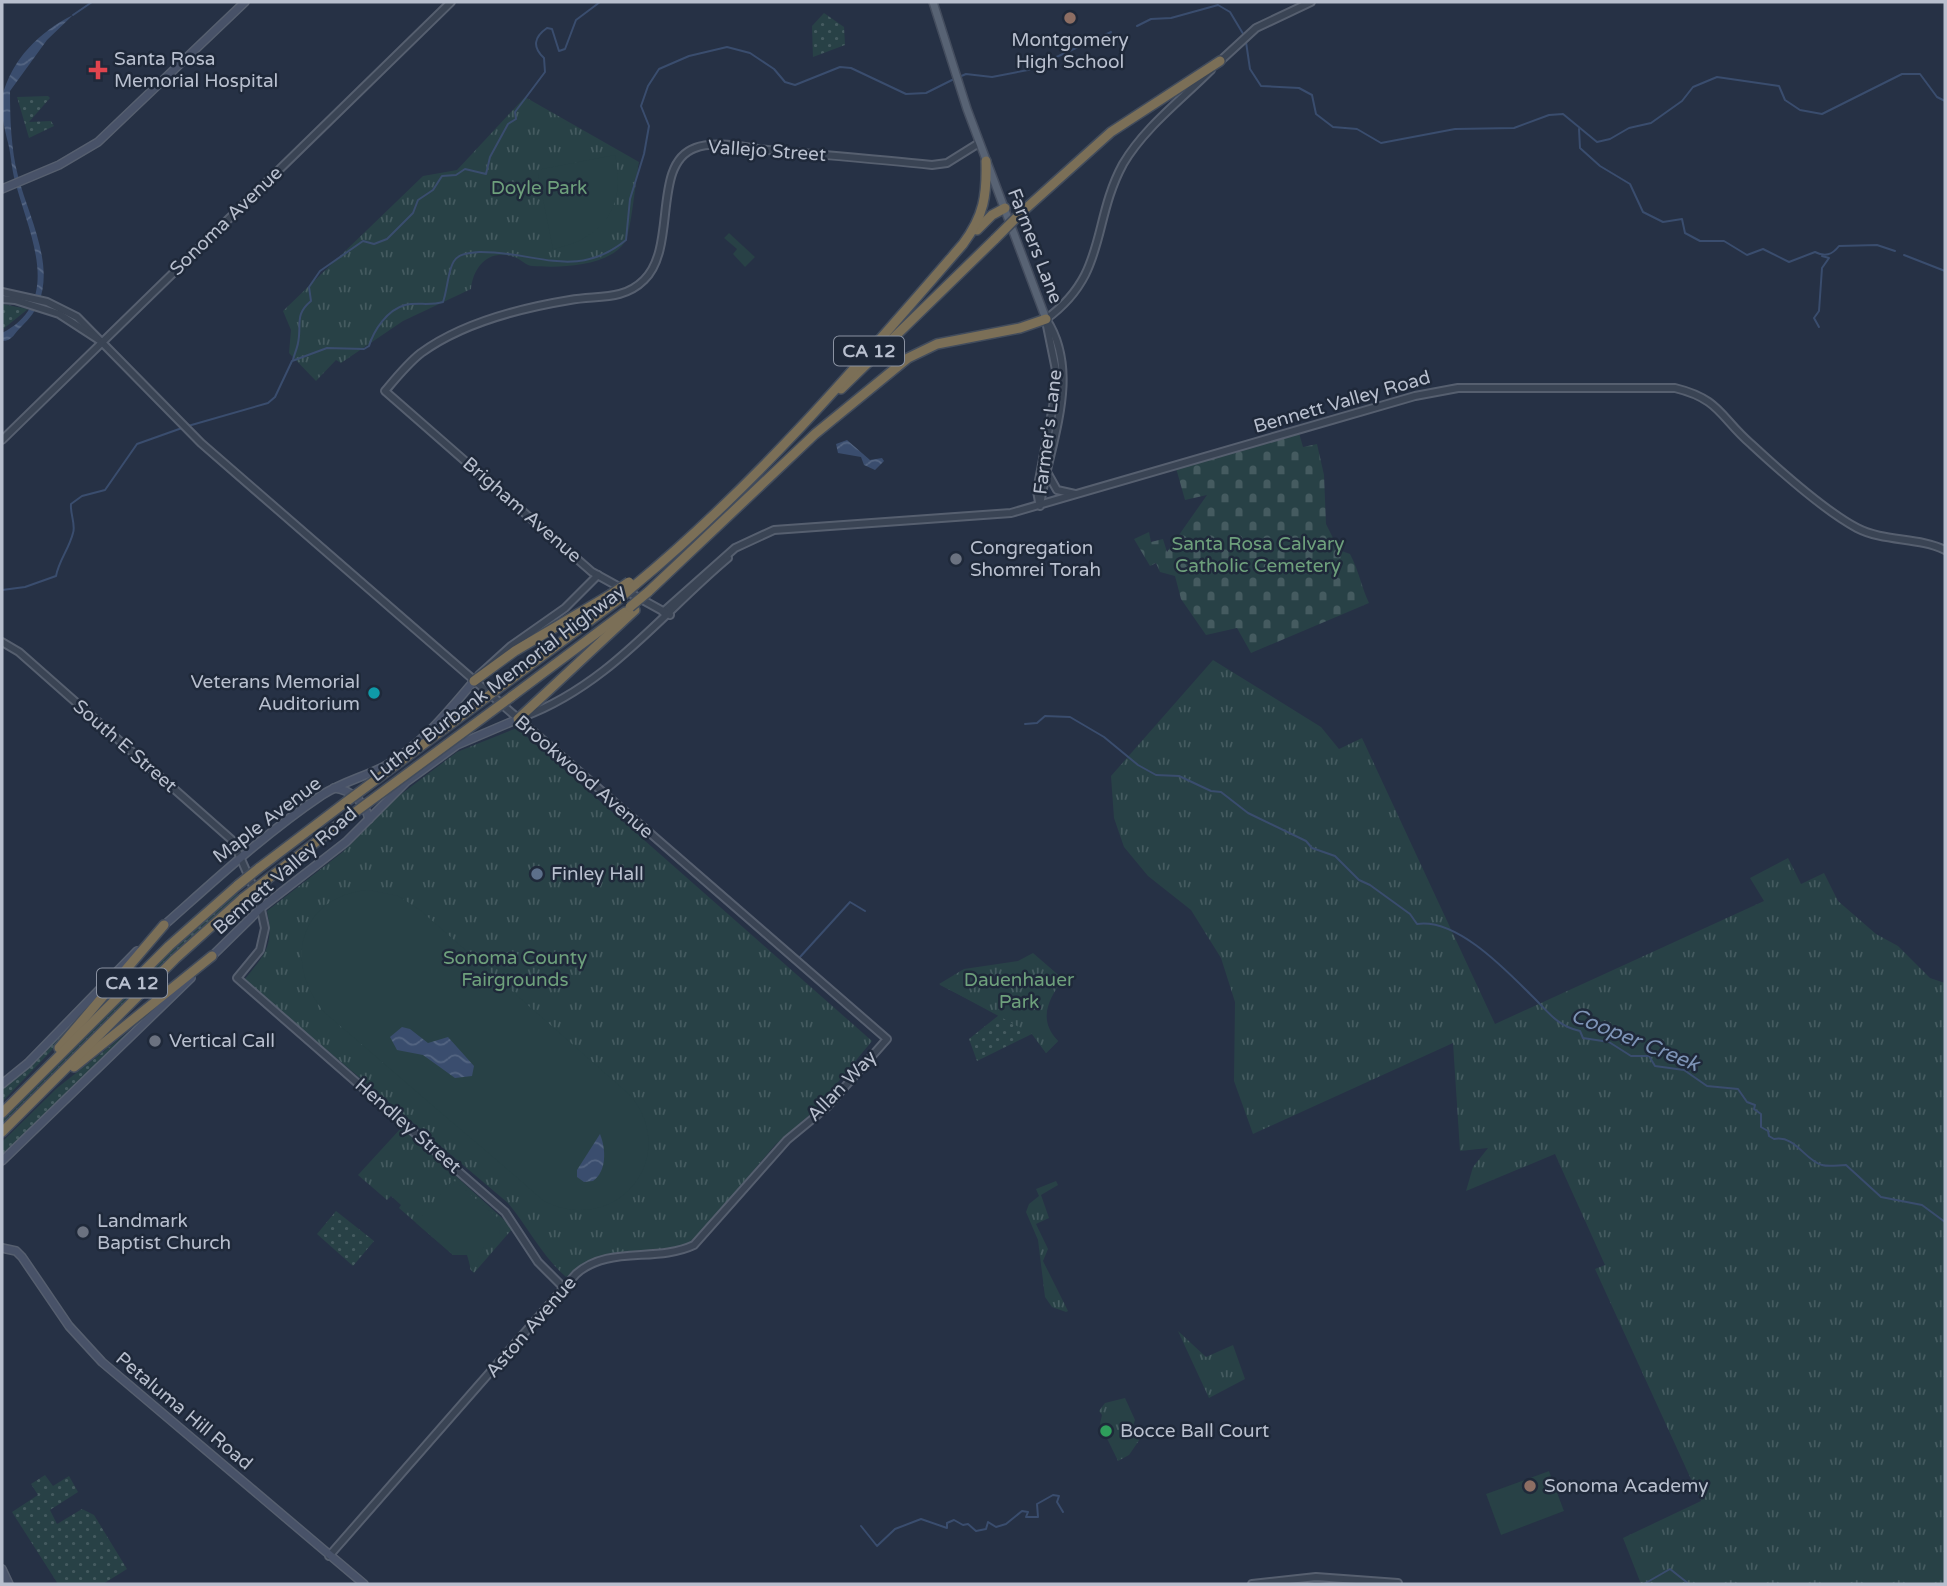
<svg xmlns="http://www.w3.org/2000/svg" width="1947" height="1586" viewBox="0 0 1947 1586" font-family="'Varela Round',sans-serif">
<defs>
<pattern id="grass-dots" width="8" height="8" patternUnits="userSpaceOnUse" patternTransform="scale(1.75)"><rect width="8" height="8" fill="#284146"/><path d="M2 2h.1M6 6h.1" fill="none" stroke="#455b60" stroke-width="1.8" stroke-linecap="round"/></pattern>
<pattern id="cemetery-stones" width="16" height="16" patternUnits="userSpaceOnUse" patternTransform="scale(1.75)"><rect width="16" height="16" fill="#284146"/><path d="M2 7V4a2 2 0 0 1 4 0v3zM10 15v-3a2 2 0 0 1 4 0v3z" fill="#455b60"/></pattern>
<pattern id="park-tufts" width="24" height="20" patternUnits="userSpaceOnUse" patternTransform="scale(1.75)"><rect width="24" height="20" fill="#284146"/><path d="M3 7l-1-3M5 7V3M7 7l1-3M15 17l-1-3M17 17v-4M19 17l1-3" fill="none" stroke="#455b60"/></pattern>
<pattern id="water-waves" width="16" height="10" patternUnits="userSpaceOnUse" patternTransform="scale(1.75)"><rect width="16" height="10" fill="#3a4d6e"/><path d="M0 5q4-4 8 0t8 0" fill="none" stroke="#546582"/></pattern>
</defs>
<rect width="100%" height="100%" fill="#263145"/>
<g fill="url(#grass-dots)">
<path d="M824 13 844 27 845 45 813 57 812 26Z"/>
<path d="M48 96 50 98 29 122 51 121 54 126 29 138 17 97Z"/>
<path d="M2 304 28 309 2 330Z"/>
<path d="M236 890 239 897 2 1127V1117L160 959Z"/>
<path d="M113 977 53 1049 2 1102V1088L18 1075Z"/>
<path d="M945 982 1051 1034 1058 1041 1046 1053 1032 1034 977 1061 969 1039 999 1015 940 985Z"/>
<path d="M141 1022 2 1156V1142L57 1088Z"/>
<path d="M336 1211 374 1241 353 1266 317 1234Z"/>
<path d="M45 1475 53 1486 69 1476 78 1492 50 1510 57 1524 82 1509 94 1515 127 1569 103 1584H58L12 1512 38 1495 31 1484Z"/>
</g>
<path fill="url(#cemetery-stones)" d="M1299 433 1303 447 1317 444 1324 475 1326 524 1339 550 1350 554C1359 571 1361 586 1369 603L1251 653 1237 628 1206 635 1181 599 1175 576 1160 572 1156 563 1150 566 1134 539 1149 532 1151 542 1163 539 1167 552 1207 495 1185 500 1176 468Z"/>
<g fill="url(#park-tufts)">
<path d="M525 97 639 162C636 177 631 233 625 242 608 267 559 268 533 266 526 266 521 259 514 257 489 248 473 267 471 289L403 321 341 363 336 360 316 381 289 353 291 330 283 311 423 176 457 170Z"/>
<path d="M1213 660 1321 727 1339 749 1362 738 1495 1024 1764 901 1750 878 1788 858 1801 884 1824 873 1838 901 1876 934 1898 946 1930 978 1945 983V1584H1641L1623 1538 1701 1501 1595 1269 1605 1265 1555 1154 1466 1191 1473 1167 1488 1148 1460 1151 1453 1043 1253 1134 1234 1081 1235 1002 1221 958 1191 910 1148 876 1124 847 1114 818 1111 776Z"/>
<path d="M517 728 872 1041 814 1111 775 1145 695 1240C651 1263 608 1242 566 1277 542 1256 528 1227 508 1203L244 980C266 953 274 946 267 911L344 851 396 798 457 752Z"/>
<path d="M1033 953 1063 979C1049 999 1037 1019 1058 1041L1046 1053 1032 1034 939 984 964 969 1018 961Z"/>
<path d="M402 1127 513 1228 474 1273 470 1269 471 1261 467 1255H453L399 1208 401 1205 391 1196 387 1200 358 1175Z"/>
<path d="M1056 1181 1058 1185 1041 1195 1049 1218 1036 1224 1048 1249 1043 1261 1068 1311 1066 1312 1052 1307 1045 1297 1038 1240 1026 1212 1029 1204 1039 1196 1036 1189Z"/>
<path d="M1178 1331 1206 1357 1233 1345 1245 1379 1209 1398Z"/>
<path d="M1125 1398 1135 1420 1133 1426 1140 1439 1129 1455 1118 1461 1100 1424 1102 1415 1099 1411 1105 1403Z"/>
</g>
<g fill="#284146">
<path d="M615 155C627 206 603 239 553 249L538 174 542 169Z"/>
<path d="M729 233 755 257 745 267 733 254 737 249 724 238Z"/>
<path d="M368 890 398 896 420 910 631 1096C681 1159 615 1237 544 1201L325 1013C283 964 298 897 368 890Z"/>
<path d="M453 1180 496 1216 501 1224 499 1234 484 1247 471 1270 467 1255H453L416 1223Z"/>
<path d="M1549 1471 1564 1511 1501 1535 1486 1494Z"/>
</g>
<g fill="url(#water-waves)">
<path d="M73 15 47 40 10 91C10 118 11 149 18 176 30 223 67 285 22 326 14 333 13 341 2 341V333C65 301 28 232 15 181 11 167 11 152 7 139 4 125 0 110 2 97 12 59 39 32 73 15Z"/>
<path d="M847 440 870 460 882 458 884 461 875 470 864 465 861 457 838 453 836 444Z"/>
<path d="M402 1027 410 1029 428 1043 448 1037 474 1066 472 1076 455 1078 423 1055 397 1050 390 1037Z"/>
<path d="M600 1134C606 1149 607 1171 593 1181L584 1182 577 1177V1170Z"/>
</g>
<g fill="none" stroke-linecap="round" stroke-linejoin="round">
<g stroke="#3a4d6e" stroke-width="2">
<path d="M73 15 92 2"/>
<path d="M1137 26 1151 19 1171 18 1218 5 1230 12 1245 37"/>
<path d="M1246 42 1250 69 1261 86 1299 88 1312 95 1316 114 1333 127 1357 129 1381 143 1455 129 1514 128 1549 115 1563 114 1597 142 1610 139 1629 128 1651 123 1682 101 1693 87 1717 77 1779 86 1785 100 1800 110 1822 114 1902 74H1920L1937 97 1945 101"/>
<path d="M959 77 966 74 992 77 1028 70 1111 32"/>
<path d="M1579 129 1580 148 1600 166 1630 184 1643 212 1663 222 1682 219 1685 233 1700 241H1724L1747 255 1763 249 1789 262 1815 252C1825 257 1832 255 1839 246L1877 245 1895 251"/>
<path d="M1904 255 1945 271"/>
<path d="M1819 327 1814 318 1819 311 1822 268 1829 258 1822 256"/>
<path d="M293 360C294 355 297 349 298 343 302 324 294 315 311 301L309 287 320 271 363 241 374 244 387 239 413 213 418 200 433 190 442 176 456 175 465 169 486 174 490 157 508 124 516 119 515 112 545 72 544 58C532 47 534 37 547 28L552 29 559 51 565 49 576 20 600 2"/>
<path d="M188 426 268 403 275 397 292 361 327 348 364 349 369 346C374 330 387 310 405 305 417 302 430 306 443 302 448 289 448 263 458 257 463 253 473 253 479 252 535 251 576 281 626 240L630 199 644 154 649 126 641 106 648 86 659 69 689 56 727 47 750 53 774 69 785 82 795 85 840 67 851 68 906 94 926 93 954 79"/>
<path d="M2 590 25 587 56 576C59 560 69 549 73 533 76 525 70 514 71 504L82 496 105 490 137 444 182 428"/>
<path d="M1025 724 1037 723 1045 716 1070 717 1104 737 1138 765 1156 775 1179 776 1211 791 1221 792 1248 813 1306 841 1312 848 1335 856 1359 880 1370 885 1410 914 1417 924C1456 918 1504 968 1530 994 1547 1010 1556 1026 1580 1031L1583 1038 1609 1042 1631 1056H1649L1655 1066 1684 1070 1707 1086 1738 1089 1747 1102 1755 1105 1754 1109 1761 1114V1127L1768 1131 1769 1136 1774 1139C1796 1135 1804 1160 1822 1165 1829 1167 1839 1165 1846 1165L1881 1197 1922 1205 1945 1222"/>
<path d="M800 957 850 902 865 911"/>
<path d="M861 1526 877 1546 895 1529 921 1519 947 1528V1523L954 1520 963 1525 968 1524 976 1531 986 1529 988 1522 996 1527 1006 1524 1022 1511 1028 1512 1026 1517H1038L1037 1504 1053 1495 1059 1496 1057 1502 1063 1512"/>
<path d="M1644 1584 1670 1569 1689 1584"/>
</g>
<defs>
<g id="tertiary">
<path d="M1218 63 1256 28 1311 2"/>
<path d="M2 292 47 302 77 317 201 443 887 1039 827 1107 787 1140 694 1245C656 1263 608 1245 576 1274L329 1556"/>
<path d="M2 299 15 300 59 314 99 340"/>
<path d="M1046 319C1108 274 1091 223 1123 164 1144 128 1181 100 1211 70"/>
<path d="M2 440 451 2"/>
<path d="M1048 474 1057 490 1075 494"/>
<path d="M1039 502 1037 491 1058 380 1046 321"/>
<path d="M1040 506C1048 446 1083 375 1046 319"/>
<path d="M663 612 735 548 774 530 1011 513 1415 396 1458 388H1675C1720 399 1720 417 1751 444 1778 469 1825 511 1857 528 1884 542 1918 537 1945 550"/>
<path d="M670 615 592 572 385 391C396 378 408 363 421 353 462 323 521 308 570 300 597 295 623 301 644 280 678 247 651 164 695 148 715 140 747 148 768 150 823 155 877 159 932 165L947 163 979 143"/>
<path d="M2 642 19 652 233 841 259 900 265 928 260 950 237 978 505 1212 538 1262 564 1288"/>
<path d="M479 675 511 646 565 608 598 575"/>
<path d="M523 717C609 685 661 614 728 558"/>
<path d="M1252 1584 1316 1577 1398 1583"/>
</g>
<g id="secondary">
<path d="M2 189 59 165 98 142 245 2"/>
<path d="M334 788C351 790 365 802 369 819"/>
<path d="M161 928C213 882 264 834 322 795 342 782 364 777 385 766 421 745 447 713 474 681"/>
<path d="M209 959 261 908 346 842 406 782 457 745 518 719"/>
<path d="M2 1084 28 1063 137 951"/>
<path d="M2 1161 191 978"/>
<path d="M2 1248 16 1251 22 1257 69 1326 102 1362 364 1584"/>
<path d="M2 1569 9 1584"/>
</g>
<path id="primary" d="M933 2 967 109 1046 319"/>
<g id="motorway">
<path d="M1023 211 1111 132 1220 61"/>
<path d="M977 230 992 215 1005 208"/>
<path d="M841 389 995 239"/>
<path d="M635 585C756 485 861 362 963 244 984 216 987 195 986 161"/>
<path d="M648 592 815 434 908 358 937 344 1020 328 1046 319"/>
<path d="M474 681 515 651 610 595"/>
<path d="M503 685 618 600"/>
<path d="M511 697 625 612"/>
<path d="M518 719 635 610"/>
<path d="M259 868 346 802"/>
<path d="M265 881 354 813"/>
<path d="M59 1048 164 925"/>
<path d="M74 1067 212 956"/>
<path d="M2 1113 169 946 238 885"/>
<path d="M2 1132 175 959 243 898"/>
</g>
</defs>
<use href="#tertiary" stroke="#565f6f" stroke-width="10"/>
<use href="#secondary" stroke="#565f6f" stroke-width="10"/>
<use href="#primary" stroke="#444d5e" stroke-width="10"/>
<use href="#motorway" stroke="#424c5c" stroke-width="12"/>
<use href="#tertiary" stroke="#3a4454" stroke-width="6"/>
<use href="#secondary" stroke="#485268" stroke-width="7"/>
<use href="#primary" stroke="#586374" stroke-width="7"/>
<use href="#motorway" stroke="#7b6f57" stroke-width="9"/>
<defs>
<g id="motorway-bridge">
<path d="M995 239 1023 211"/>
<path d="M610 595 629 582"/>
<path d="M618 600 635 585"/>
<path d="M630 607 648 592"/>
<path d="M346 802 503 685"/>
<path d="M354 813 511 697"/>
<path d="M238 885 259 868"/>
<path d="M243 898 265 881"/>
</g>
</defs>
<use href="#motorway-bridge" stroke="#424c5c" stroke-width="12" stroke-linecap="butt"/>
<use href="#motorway-bridge" stroke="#7b6f57" stroke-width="9"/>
</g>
<g fill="#8d6e63" stroke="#1f293a" stroke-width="2.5">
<circle cx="1070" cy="18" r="7"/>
<circle cx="1530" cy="1486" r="7"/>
</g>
<path fill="#e0444e" stroke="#1f293a" stroke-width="2.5" d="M94.5 59.5h7v7h7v7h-7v7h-7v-7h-7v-7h7z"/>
<g fill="#6b7280" stroke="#1f293a" stroke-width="2.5">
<circle cx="956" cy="559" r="7"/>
<circle cx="155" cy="1041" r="7"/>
<circle cx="83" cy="1232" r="7"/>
</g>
<circle fill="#0f9aa8" stroke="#1f293a" stroke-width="2.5" cx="374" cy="693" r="7"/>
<circle fill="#5c6f8a" stroke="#1f293a" stroke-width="2.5" cx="537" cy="874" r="7"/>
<circle fill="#2e9e5b" stroke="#1f293a" stroke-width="2.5" cx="1106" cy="1431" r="7"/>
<g text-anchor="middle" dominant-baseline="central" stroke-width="5" stroke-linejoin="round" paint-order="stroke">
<g fill="#1f293a" stroke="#8a92a2" stroke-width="2">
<rect x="834" y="336.5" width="70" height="29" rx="5"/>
<rect x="97" y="968.5" width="70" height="29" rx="5"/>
</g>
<g font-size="18" font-weight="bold" fill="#b8bfce">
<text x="869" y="351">CA 12</text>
<text x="132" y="983">CA 12</text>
</g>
<g font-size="19" fill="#b8bfce" stroke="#1f293a" text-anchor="start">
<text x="1070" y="40" text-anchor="middle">Montgomery<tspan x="1070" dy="22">High School</tspan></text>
<text x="114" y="59">Santa Rosa<tspan x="114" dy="22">Memorial Hospital</tspan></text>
<text x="970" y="548">Congregation<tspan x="970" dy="22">Shomrei Torah</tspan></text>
<text x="360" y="682" text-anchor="end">Veterans Memorial<tspan x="360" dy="22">Auditorium</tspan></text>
<text x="551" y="874">Finley Hall</text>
<text x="169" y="1041">Vertical Call</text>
<text x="97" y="1221">Landmark<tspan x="97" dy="22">Baptist Church</tspan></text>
<text x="1120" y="1431">Bocce Ball Court</text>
<text x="1544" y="1486">Sonoma Academy</text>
</g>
<g font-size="19" fill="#b8bfce" stroke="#1f293a">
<text transform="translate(767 151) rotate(4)">Vallejo Street</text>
<text transform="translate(226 221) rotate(-44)">Sonoma Avenue</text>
<text transform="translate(1035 246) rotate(69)">Farmers Lane</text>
<text transform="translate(1342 402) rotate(-16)">Bennett Valley Road</text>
<text transform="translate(1048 432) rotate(-83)">Farmer's Lane</text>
<text transform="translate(522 510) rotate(41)">Brigham Avenue</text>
<text transform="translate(498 683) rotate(-37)">Luther Burbank Memorial Highway</text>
<text transform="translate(125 746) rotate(41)">South E Street</text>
<text transform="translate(584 777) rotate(41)">Brookwood Avenue</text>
<text transform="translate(267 820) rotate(-37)">Maple Avenue</text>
<text transform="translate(285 871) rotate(-41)">Bennett Valley Road</text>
<text transform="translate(842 1086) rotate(-46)">Allan Way</text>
<text transform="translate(408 1126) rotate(41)">Hendley Street</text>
<text transform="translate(531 1327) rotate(-49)">Aston Avenue</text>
<text transform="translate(184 1411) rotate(40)">Petaluma Hill Road</text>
</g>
<g font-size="19" fill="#6ea07c" stroke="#1f293a">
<text x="539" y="188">Doyle Park</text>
<text x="1258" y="544">Santa Rosa Calvary<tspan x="1258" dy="22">Catholic Cemetery</tspan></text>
<text x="515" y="958">Sonoma County<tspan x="515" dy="22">Fairgrounds</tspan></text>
<text x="1019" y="980">Dauenhauer<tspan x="1019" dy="22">Park</tspan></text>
</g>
<g font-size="21" font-style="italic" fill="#7d93b6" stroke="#1f293a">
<text transform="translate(1635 1040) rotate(22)">Cooper Creek</text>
</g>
</g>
<rect width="1947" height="1586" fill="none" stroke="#b8bfce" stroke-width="7"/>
</svg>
